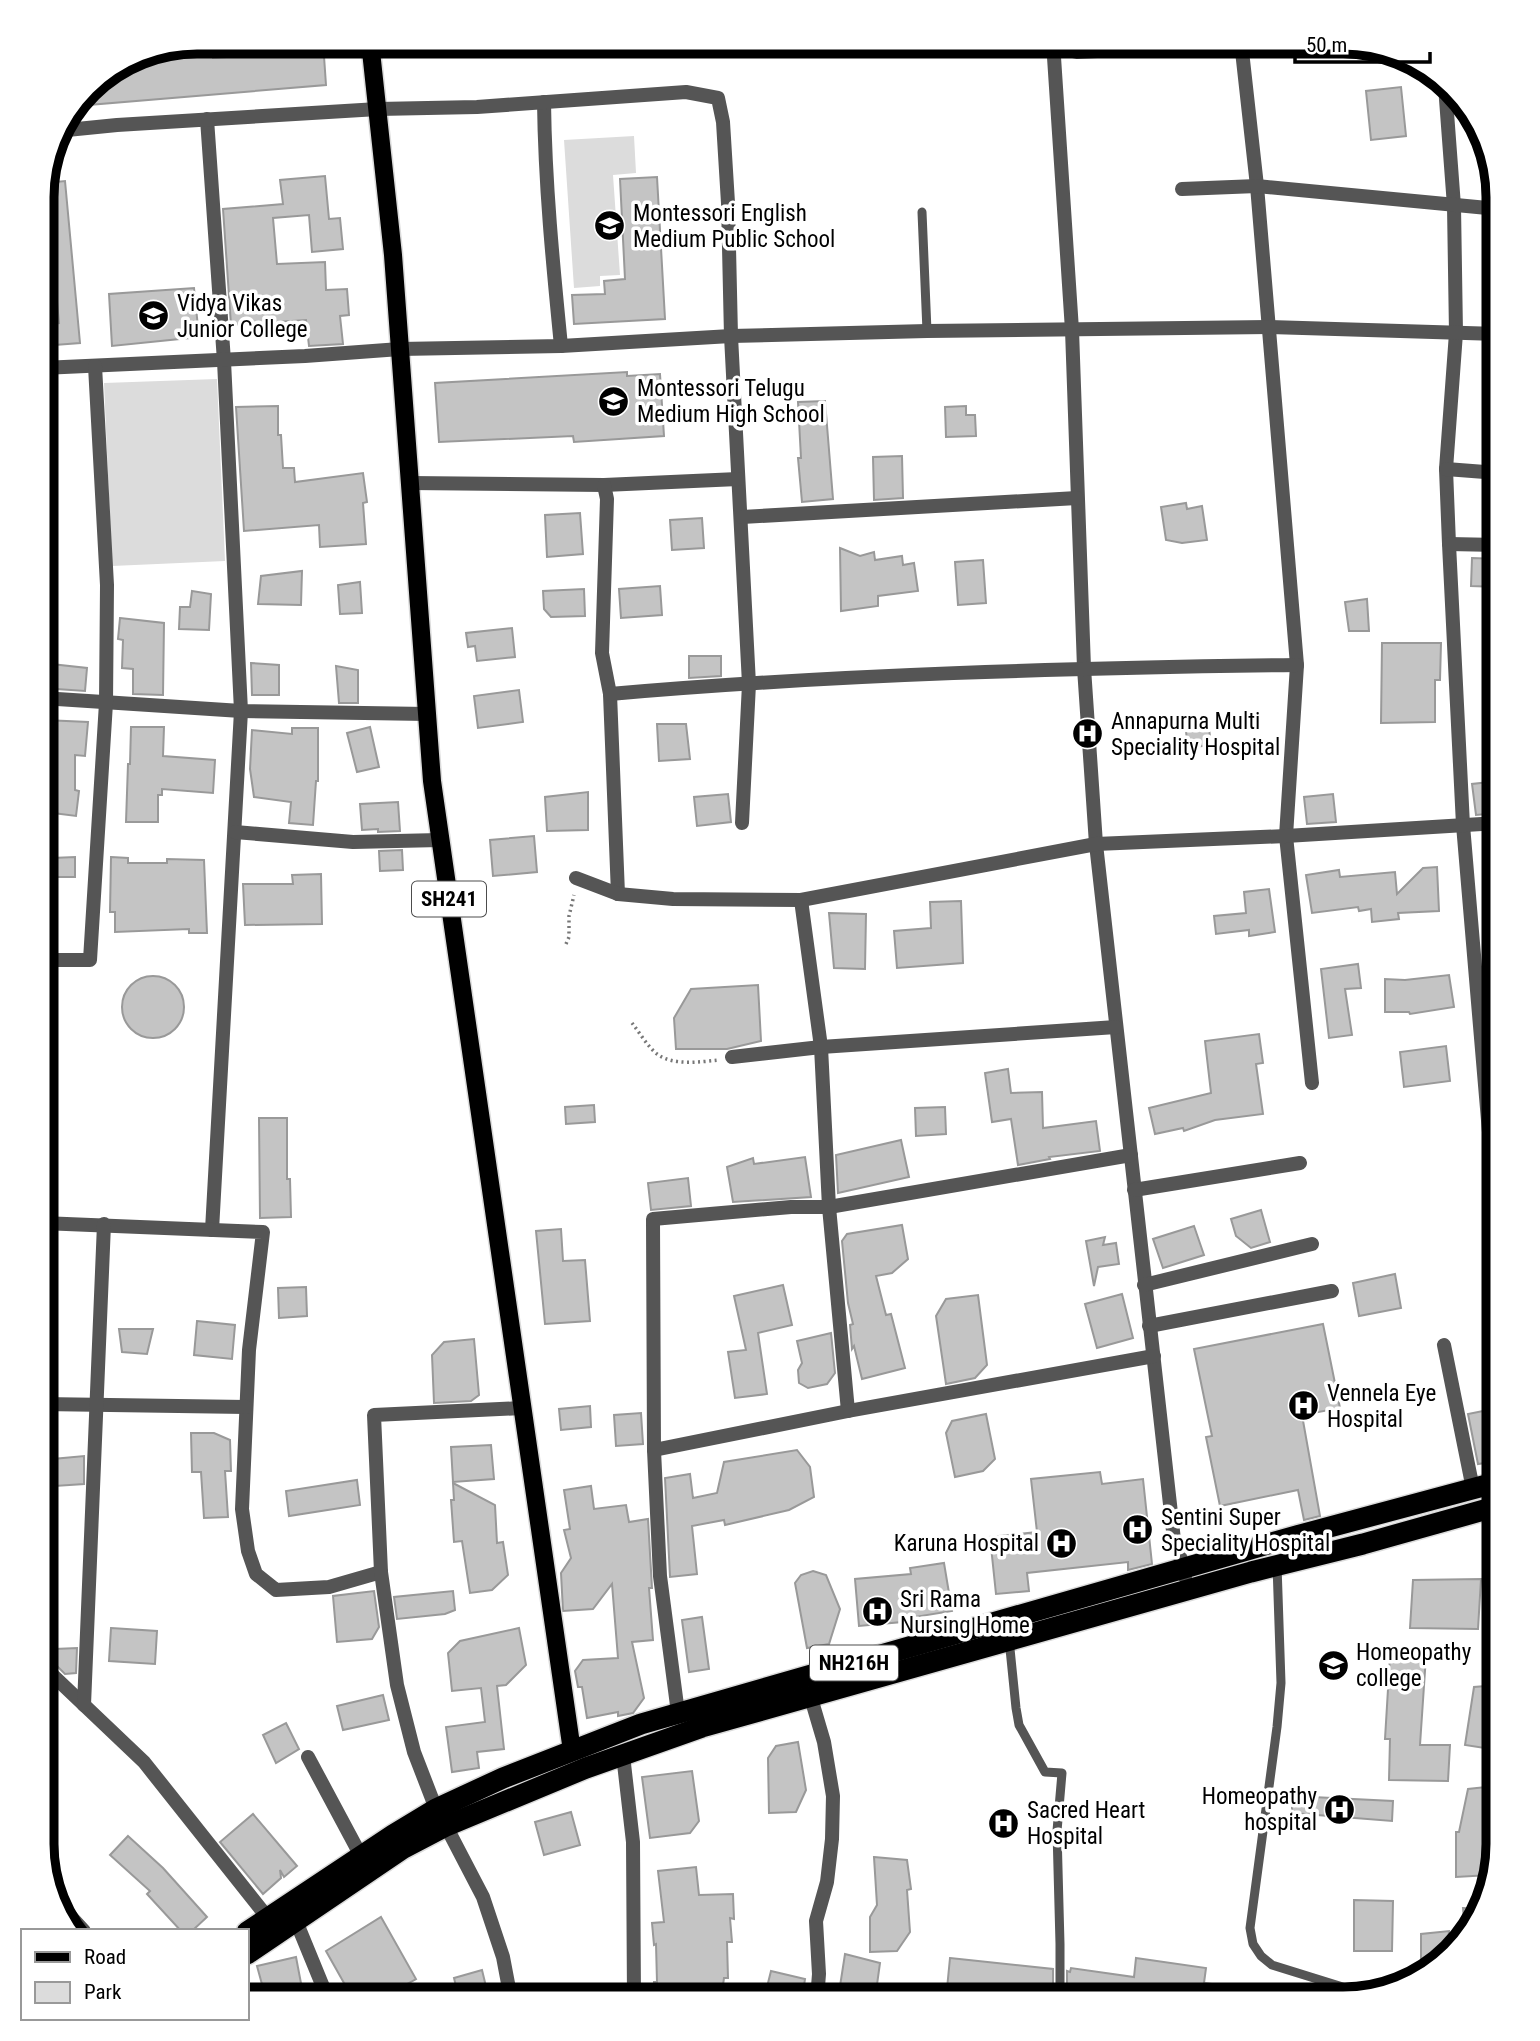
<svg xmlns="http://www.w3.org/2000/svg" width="1540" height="2041" viewBox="0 0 1540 2041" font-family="'Roboto Condensed',sans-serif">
<rect width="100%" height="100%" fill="#fff"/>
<g fill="#dcdcdc">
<path d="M634 136 636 173 613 175 620 275 600 276V286L574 288 564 140Z"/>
<path d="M217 379 225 561 112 566 104 383Z"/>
</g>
<g fill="#c4c4c4" stroke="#999" stroke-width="2">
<path d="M283 42H323L326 85 76 106 95 81 122 64 158 61 157 52 212 47 213 58 256 55 255 49 283 46Z"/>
<path d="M1401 87 1406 136 1371 140 1366 91Z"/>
<path d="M325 176 329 219 340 218 343 249 312 252 309 215 273 218 277 264 325 262 326 290 347 289 349 315 340 316 343 344 309 346 306 320 231 325 223 209 283 204 280 180Z"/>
<path d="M657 177 665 319 574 324 572 295 605 294 604 281 625 279 620 179Z"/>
<path d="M65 181 80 343 42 346V325L59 323 46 183Z"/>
<path d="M194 288 199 337 112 346 109 294Z"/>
<path d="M627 372V376L660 374 664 436 574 442 573 436 439 442 435 383Z"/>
<path d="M825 401 833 499 802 502 798 458H801L798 402Z"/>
<path d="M278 406V435H281L283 468H294L295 482 363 473 367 502 363 503 366 544 320 547 319 525 244 531 236 407Z"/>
<path d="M966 406V415H975L976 436 946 437 945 407Z"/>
<path d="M902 456 903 498 874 500 873 457Z"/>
<path d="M1186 503 1187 509 1202 506 1207 540 1182 543 1166 540 1161 507Z"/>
<path d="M580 513 583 554 547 557 545 515Z"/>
<path d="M702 518 704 548 672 550 670 520Z"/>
<path d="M840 548 860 556 874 552 875 560 902 556 903 565 914 563 918 591 878 596V606L841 611Z"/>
<path d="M1472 558 1498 559V587L1471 586Z"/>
<path d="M983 560 986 603 958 605 955 562Z"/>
<path d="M302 571 301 605 258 604 261 576Z"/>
<path d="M360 582 362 613 340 614 338 585Z"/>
<path d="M660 586 662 615 621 618 619 589Z"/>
<path d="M584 589 585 616 551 617 544 609 543 591Z"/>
<path d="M192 591 211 594 209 630 179 629 180 607H190Z"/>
<path d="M1367 599 1369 631H1349L1345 602Z"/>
<path d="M120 618 164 623 163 695 133 694V669L122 668 123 640 118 639Z"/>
<path d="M512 628 515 657 477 661 475 646 468 647 466 633Z"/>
<path d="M1382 643H1441L1440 680H1435V722L1381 723Z"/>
<path d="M689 656H721V676L689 678Z"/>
<path d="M42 663 87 668 85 691 42 688Z"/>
<path d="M251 663 279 665V695H252Z"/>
<path d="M336 666 358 670V703H339Z"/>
<path d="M519 690 523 722 478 728 474 696Z"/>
<path d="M44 720 88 722 85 756 75 755V790L79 791 76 816 53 813 46 810 48 784H47V753H42Z"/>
<path d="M1208 720 1211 745 1188 748 1185 723Z"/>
<path d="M657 724H686L690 759 659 761Z"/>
<path d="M131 727H164L163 756 215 760 213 793 162 789V795H158V822H126L128 764H130Z"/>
<path d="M370 727 379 767 357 772 347 733Z"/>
<path d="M292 728H318V781H316L313 825 289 823 291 802 254 797 250 769 252 730 292 734Z"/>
<path d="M1498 781V813L1476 815 1472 784Z"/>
<path d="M588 792V830L547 831 545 797Z"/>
<path d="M728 794 731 822 697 826 694 797Z"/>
<path d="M1333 794 1336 822 1307 824 1304 797Z"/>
<path d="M398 802 400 831 378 832V829L362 830 360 804Z"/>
<path d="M534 836 537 872 493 876 490 840Z"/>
<path d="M402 850 403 870 380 871 379 851Z"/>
<path d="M75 857V877H52V858Z"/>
<path d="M111 857 128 858V863H167V859L204 860 207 933H189V929L115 932V912H110Z"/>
<path d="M1437 867 1439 911 1398 913 1399 919 1372 922 1371 909 1359 911 1358 907 1312 913 1306 875 1339 870 1340 877 1395 872 1397 894 1423 868Z"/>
<path d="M321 874 322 924 245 925 243 884H293L292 875Z"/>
<path d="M1269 889 1275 932 1249 936V930L1216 934 1214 916 1246 913 1244 892Z"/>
<path d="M961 901 963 963 897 968 894 931 931 928 930 902Z"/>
<path d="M829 913 866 914 865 969 834 968Z"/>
<path d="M1358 964 1361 988 1345 989 1352 1035 1329 1038 1321 969Z"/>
<path d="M1449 975 1454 1007 1410 1014 1409 1012H1385V979L1405 980Z"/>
<circle cx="153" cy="1007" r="31"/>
<path d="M758 985 761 1041 727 1049H676L674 1018 691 989Z"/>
<path d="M1259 1034 1263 1063 1256 1064 1263 1114 1215 1120 1184 1131 1183 1128 1155 1134 1149 1108 1211 1093 1205 1041Z"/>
<path d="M1446 1046 1450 1081 1404 1087 1400 1052Z"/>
<path d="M1008 1069 1011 1093 1042 1092 1043 1128 1096 1121 1100 1151 1049 1157 1050 1159 1018 1165 1011 1119 992 1122 985 1073Z"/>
<path d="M594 1105 595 1122 566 1124 565 1107Z"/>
<path d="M945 1107 946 1134 916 1136 915 1108Z"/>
<path d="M259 1118H287V1179H290L291 1217 260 1218Z"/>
<path d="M901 1140 909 1177 838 1193 836 1155Z"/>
<path d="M805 1157 811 1197 733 1202 727 1167 753 1158 754 1164Z"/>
<path d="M688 1178 691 1206 651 1210 648 1183Z"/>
<path d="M1261 1210 1270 1242 1251 1248 1236 1236 1231 1219Z"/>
<path d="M902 1225 908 1259 892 1273 876 1276 886 1315 891 1314 905 1368 862 1379 854 1346 852 1349 850 1325 853 1324 848 1303 842 1241 847 1234Z"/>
<path d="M1194 1226 1204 1255 1163 1268 1153 1239Z"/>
<path d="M561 1229 563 1261 585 1260 590 1321 545 1324 536 1231Z"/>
<path d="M1105 1237 1103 1245 1116 1243 1119 1264 1098 1267 1094 1286 1086 1241Z"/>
<path d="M1395 1274 1401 1308 1359 1316 1353 1283Z"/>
<path d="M783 1285 792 1325 758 1333 767 1394 735 1398 728 1352 746 1350 734 1296Z"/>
<path d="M306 1287 307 1316 279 1318 278 1288Z"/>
<path d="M1122 1294 1133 1338 1097 1348 1085 1304Z"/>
<path d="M978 1295 987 1365 975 1378 946 1384 936 1316 946 1299Z"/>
<path d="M197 1321 235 1325 232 1359 194 1355Z"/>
<path d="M1323 1324 1340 1408 1302 1415 1320 1516 1304 1520 1298 1490 1220 1506 1206 1437 1212 1436 1194 1349Z"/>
<path d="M119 1329H153L147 1354 122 1352Z"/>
<path d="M831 1333 835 1373 827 1384 808 1388 799 1383 798 1370 802 1363 797 1341Z"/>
<path d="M474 1339 479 1395 471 1401 434 1403 432 1355 444 1342Z"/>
<path d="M590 1406 591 1427 561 1430 559 1409Z"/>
<path d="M1498 1408V1461L1478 1464 1468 1414Z"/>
<path d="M641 1413 643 1444 616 1446 614 1415Z"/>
<path d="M986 1414 995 1459 983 1471 955 1477 946 1433 952 1421Z"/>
<path d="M191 1433H214L230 1440 231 1471H225L228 1517 204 1518 201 1472H192Z"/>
<path d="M491 1445 494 1479 453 1482 451 1447Z"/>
<path d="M797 1450 810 1467 814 1497 789 1510 725 1525 724 1520 692 1526 697 1574 670 1577 665 1478 690 1474 693 1498 717 1493 724 1462Z"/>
<path d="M84 1456V1484L55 1486 53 1459Z"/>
<path d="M1100 1472 1102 1484 1143 1479 1152 1564 1128 1570V1562L1027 1573 1029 1591 996 1594 990 1537 1037 1532 1031 1479Z"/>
<path d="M357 1480 360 1505 289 1516 286 1491Z"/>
<path d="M453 1483 495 1505 497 1543 503 1542 508 1575 492 1590 470 1593 462 1541 454 1542 451 1500H454Z"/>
<path d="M591 1486 594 1509 626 1505 629 1522 648 1519 652 1588H649L653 1640 632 1642 644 1698 633 1713 618 1716V1712L587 1718 582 1687H578L575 1671 583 1660 618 1658 612 1584 593 1609 563 1611 561 1573 571 1558 564 1530 570 1529 564 1490Z"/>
<path d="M944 1563 952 1611 902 1619V1622L859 1626 855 1579 911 1574 910 1568Z"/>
<path d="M813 1571 826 1575 840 1609 829 1644 807 1648 795 1583 801 1575Z"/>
<path d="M1481 1579 1478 1629 1410 1628 1413 1580Z"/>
<path d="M374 1591 379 1627 372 1639 337 1642 333 1596Z"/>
<path d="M453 1591 455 1610 445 1614 397 1619 394 1597Z"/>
<path d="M702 1617 709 1669 689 1672 682 1620Z"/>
<path d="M111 1628 157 1631 155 1664 109 1661Z"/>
<path d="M519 1628 526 1665 506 1685 497 1686 504 1749 477 1752 479 1768 452 1772 446 1727 485 1722 481 1688 452 1691 448 1653 460 1641Z"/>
<path d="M77 1648 76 1673 65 1674 56 1665 55 1649Z"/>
<path d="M1390 1656H1426L1420 1745H1450L1448 1781 1389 1780 1390 1739H1385Z"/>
<path d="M1498 1685V1750L1465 1745 1474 1687Z"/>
<path d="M383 1695 389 1720 343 1730 337 1706Z"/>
<path d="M286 1723 299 1749 276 1763 263 1735Z"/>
<path d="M798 1742 806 1790 796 1812 769 1813 768 1758 776 1746Z"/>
<path d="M692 1771 699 1821 690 1833 650 1838 642 1777Z"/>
<path d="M1495 1786V1790H1498V1844L1490 1875 1456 1877V1832H1459L1468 1789Z"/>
<path d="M1292 1796 1393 1801 1392 1821 1292 1813Z"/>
<path d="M571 1812 580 1845 544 1855 535 1822Z"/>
<path d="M253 1814 297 1866 284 1877 280 1870 281 1878 263 1894 220 1842Z"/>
<path d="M128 1836 163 1868 207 1917 192 1931H181L147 1894 150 1891 110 1855Z"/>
<path d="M874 1857 907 1860 911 1889 907 1890 910 1932 897 1951 870 1952V1917L877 1905Z"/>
<path d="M696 1867 699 1895 733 1894 734 1919 730 1918 732 1942H727L728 1978H724L721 1999H653L654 1982H657L656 1944 654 1945 652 1923 664 1922 658 1871Z"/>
<path d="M1354 1900 1393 1901 1392 1951H1354Z"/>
<path d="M1463 1908 1481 1909 1477 1921 1465 1934Z"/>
<path d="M381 1917 416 1979 380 1999H353L326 1951Z"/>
<path d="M1449 1931 1447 1953 1429 1973 1421 1975V1934Z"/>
<path d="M845 1954 880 1963 875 1999H838Z"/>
<path d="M296 1957 304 1999H266L257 1966Z"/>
<path d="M950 1958 1053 1969V1994L971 1984 970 1999H946Z"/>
<path d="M1136 1958 1206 1968 1204 1983 1258 1990V1999H1108L1067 1992V1971L1070 1972 1071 1968 1134 1977Z"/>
<path d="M482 1970 489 1999H459L454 1978Z"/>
<path d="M771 1971 805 1979 802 1999H764Z"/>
</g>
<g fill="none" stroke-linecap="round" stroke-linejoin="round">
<defs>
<path id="primary" d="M370 42 393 255 432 781 572 1751"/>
<g id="highway">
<path d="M247 1932 393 1835 436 1809 503 1778 641 1724 1296 1536 1498 1482"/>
<path d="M247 1954 402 1849 446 1826 586 1768 702 1727 1251 1572 1363 1544 1498 1506"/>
</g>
</defs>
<use href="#primary" stroke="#dbdbdb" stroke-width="21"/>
<use href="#highway" stroke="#dbdbdb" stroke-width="24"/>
<g stroke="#777" stroke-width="3.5" stroke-dasharray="2 3.5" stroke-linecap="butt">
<path d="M566 944 569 937V916L574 895"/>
<path d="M632 1023C640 1033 647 1046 657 1054 673 1066 700 1062 719 1060"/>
</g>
<g stroke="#555" stroke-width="9">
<path d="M922 212 927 331"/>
<path d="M1277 1565 1281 1683 1277 1727 1250 1928 1253 1944 1261 1956 1272 1965 1346 1988"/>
<path d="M1009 1639 1016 1708 1019 1725 1045 1772 1062 1773 1057 1831 1060 1944V1999"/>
</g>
<g stroke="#555" stroke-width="14">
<path d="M1053 42 1072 330 1084 668 1096 844 1174 1540 1184 1568 1185 1577"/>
<path d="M1056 42 1068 50 1077 52 1278 42"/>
<path d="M1241 42 1257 186 1297 665 1286 836 1312 1083"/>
<path d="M1445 86 1454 206 1456 333 1446 469 1449 544 1463 825 1496 1215 1498 1214"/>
<path d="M544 102C545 184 553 265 561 346"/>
<path d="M207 119 224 361 241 711 212 1230"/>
<path d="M57 131 117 125 378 109 477 107 686 92 718 98 723 122 728 203 731 336 749 684 742 823"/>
<path d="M1182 189 1257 186 1498 209"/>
<path d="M42 368 305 356 400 349 561 346 731 336 927 331 1269 327 1498 334"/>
<path d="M1446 469 1498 473"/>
<path d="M410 483 604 485 738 479"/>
<path d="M604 485 607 499 602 653 610 694 618 894"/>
<path d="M742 517 1077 498"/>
<path d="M1449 544 1498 545"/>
<path d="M610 694C839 674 1068 668 1297 665"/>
<path d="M42 698 241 711 427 714"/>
<path d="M235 832 353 842 440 840"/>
<path d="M576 878 618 894 673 899 801 900 1096 844 1286 836 1498 823"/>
<path d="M801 900 821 1047 829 1207 848 1411"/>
<path d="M42 960H90L106 703 107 585 95 366"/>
<path d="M732 1057 821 1047 1116 1027"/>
<path d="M1134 1190 1300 1163"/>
<path d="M1496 1215 1498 1245"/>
<path d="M42 1223 263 1232 249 1350 242 1509 248 1551 256 1574 276 1590 329 1587 381 1572"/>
<path d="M1144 1285 1312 1244"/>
<path d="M1149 1326 1332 1291"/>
<path d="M1444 1345 1473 1489"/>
<path d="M42 1404 246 1407"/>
<path d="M654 1450 848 1411 1154 1356"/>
<path d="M42 1665 144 1762 268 1918"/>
<path d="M811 1698 824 1742 833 1796 832 1839 827 1882 816 1921 819 1974 817 1999"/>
<path d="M84 1705 104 1224"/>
<path d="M678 1713 660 1576 654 1450 653 1219 791 1207H829L1131 1155"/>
<path d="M623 1755 633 1842 634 1999"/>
<path d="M308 1757 361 1856"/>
<path d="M436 1809 414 1752 397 1685 381 1572 374 1415 522 1408"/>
<path d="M446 1826 483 1897 503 1957 511 1999"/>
<path d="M61 1906 84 1931"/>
<path d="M296 1921 328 1999"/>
</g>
<use href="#primary" stroke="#000" stroke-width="18"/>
<use href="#highway" stroke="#000" stroke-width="21"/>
</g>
<defs>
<symbol id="school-disc" viewBox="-11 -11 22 22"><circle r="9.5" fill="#000" stroke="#fff"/><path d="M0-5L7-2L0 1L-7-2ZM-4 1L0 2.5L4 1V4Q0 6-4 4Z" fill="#fff"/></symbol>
<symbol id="university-disc" viewBox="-11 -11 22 22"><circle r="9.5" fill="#000" stroke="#fff"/><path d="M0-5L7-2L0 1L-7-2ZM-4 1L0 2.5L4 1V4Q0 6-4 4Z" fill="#fff"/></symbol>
<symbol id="hospital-disc" viewBox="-11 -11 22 22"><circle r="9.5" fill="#000" stroke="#fff"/><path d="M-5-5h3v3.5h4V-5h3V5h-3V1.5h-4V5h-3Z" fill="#fff"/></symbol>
</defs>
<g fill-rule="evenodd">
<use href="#school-disc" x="592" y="208" width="35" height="35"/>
<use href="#university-disc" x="136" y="298" width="35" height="35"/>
<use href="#school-disc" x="596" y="384" width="35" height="35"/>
<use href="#hospital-disc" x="1070" y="716" width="35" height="35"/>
<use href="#hospital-disc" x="1286" y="1388" width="35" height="35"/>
<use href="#hospital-disc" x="1120" y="1512" width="35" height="35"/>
<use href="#hospital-disc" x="1044" y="1526" width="35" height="35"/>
<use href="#hospital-disc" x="860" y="1594" width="35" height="35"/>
<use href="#university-disc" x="1316" y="1648" width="35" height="35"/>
<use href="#hospital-disc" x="1322" y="1792" width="35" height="35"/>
<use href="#hospital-disc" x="986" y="1806" width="35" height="35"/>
</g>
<g text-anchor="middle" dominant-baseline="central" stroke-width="7" stroke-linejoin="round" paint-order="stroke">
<g fill="#fff" stroke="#4c4c4c" stroke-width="2">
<rect x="412" y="881.5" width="74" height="35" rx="5"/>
<rect x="810" y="1645.5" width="88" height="35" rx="5"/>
</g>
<g font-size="21" font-weight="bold" fill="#000">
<text x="449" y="899">SH241</text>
<text x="854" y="1663">NH216H</text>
</g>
<g font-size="23" fill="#000" stroke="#fff" text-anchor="start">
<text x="633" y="213">Montessori English<tspan x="633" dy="26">Medium Public School</tspan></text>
<text x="177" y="303">Vidya Vikas<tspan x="177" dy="26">Junior College</tspan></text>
<text x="637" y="388">Montessori Telugu<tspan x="637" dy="26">Medium High School</tspan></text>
<text x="1111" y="721">Annapurna Multi<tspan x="1111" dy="26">Speciality Hospital</tspan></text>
<text x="1327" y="1393">Vennela Eye<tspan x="1327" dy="26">Hospital</tspan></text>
<text x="1161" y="1517">Sentini Super<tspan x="1161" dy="26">Speciality Hospital</tspan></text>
<text x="1039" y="1543" text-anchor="end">Karuna Hospital</text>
<text x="900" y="1599">Sri Rama<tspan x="900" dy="26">Nursing Home</tspan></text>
<text x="1356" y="1652">Homeopathy<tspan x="1356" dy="26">college</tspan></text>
<text x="1317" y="1796" text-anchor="end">Homeopathy<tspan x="1317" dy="26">hospital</tspan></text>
<text x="1027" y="1810">Sacred Heart<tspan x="1027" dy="26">Hospital</tspan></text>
</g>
</g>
<path d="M0 0H1540V2041H0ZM197 54H1343A143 143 0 0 1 1486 197V1844A143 143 0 0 1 1343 1987H197A143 143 0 0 1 54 1844V197A143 143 0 0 1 197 54Z" fill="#fff" fill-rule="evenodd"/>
<path fill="none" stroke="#000" stroke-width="9" d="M197 54H1343A143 143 0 0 1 1486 197V1844A143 143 0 0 1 1343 1987H197A143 143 0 0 1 54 1844V197A143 143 0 0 1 197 54Z"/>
<rect x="21" y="1929" width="228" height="91" fill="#ffffff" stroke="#999999" stroke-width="2"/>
<rect x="35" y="1952" width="35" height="10" fill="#000000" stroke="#999999" stroke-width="2"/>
<text x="84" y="1964" font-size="21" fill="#000000">Road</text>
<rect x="35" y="1982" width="35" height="21" fill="#dcdcdc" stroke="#999999" stroke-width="2"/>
<text x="84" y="1999" font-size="21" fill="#000000">Park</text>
<path d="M1295 52v10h135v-10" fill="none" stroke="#000000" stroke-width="3.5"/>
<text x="1306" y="52" font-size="21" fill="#000000" stroke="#ffffff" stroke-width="5" paint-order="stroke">50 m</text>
</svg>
